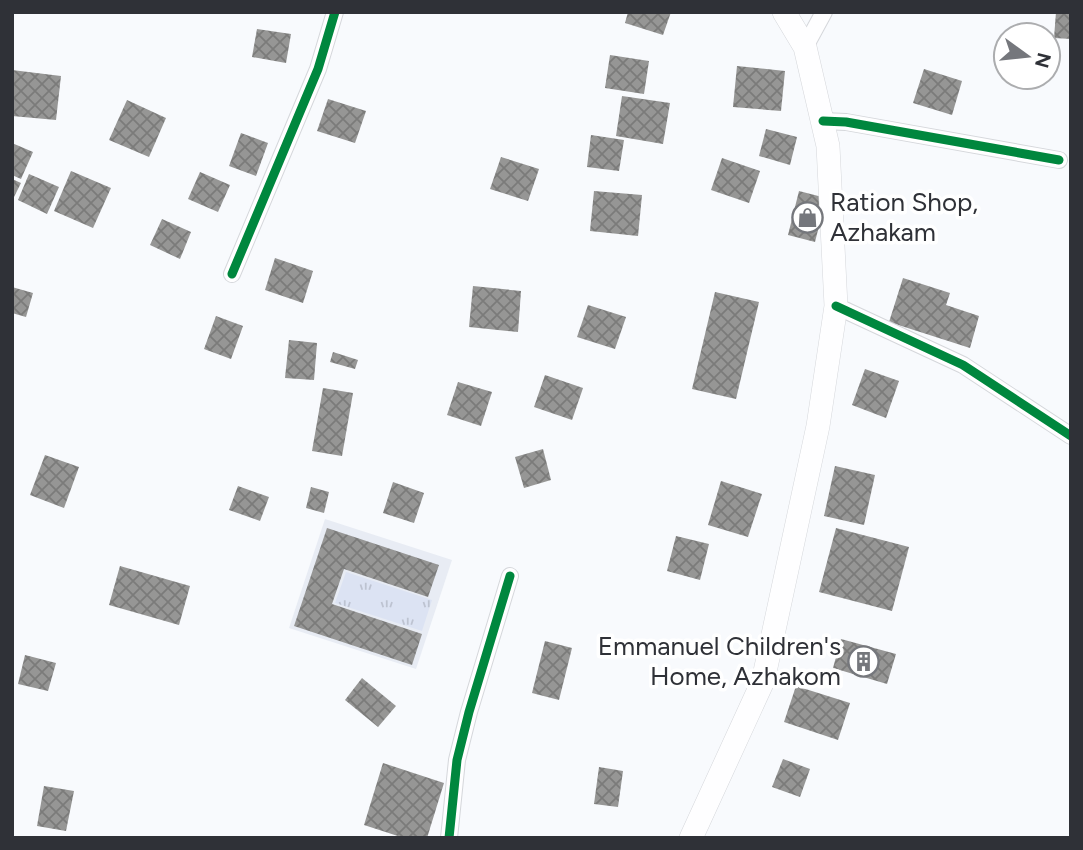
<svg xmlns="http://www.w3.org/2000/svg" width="1083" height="850" viewBox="0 0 1083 850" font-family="Figtree,sans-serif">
<defs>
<pattern id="park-tufts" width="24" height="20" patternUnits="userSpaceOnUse" patternTransform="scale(1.75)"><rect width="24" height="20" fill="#dce3f3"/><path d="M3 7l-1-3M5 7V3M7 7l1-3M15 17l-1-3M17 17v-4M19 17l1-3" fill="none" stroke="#bdc3d1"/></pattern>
<pattern id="building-cross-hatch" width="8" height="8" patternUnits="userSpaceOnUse" patternTransform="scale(1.75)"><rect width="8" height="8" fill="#969695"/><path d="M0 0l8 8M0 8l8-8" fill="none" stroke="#7b7b7a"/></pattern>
</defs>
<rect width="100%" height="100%" fill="#f8fafd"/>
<path fill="#e8ecf4" d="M325 519 452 560 416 669 289 628Z"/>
<path fill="url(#park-tufts)" d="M346 572 432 600 422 631 335 603Z"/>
<g fill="url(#building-cross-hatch)">
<path d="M628 12H671L663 35 625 23Z"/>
<path d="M1056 12H1071V39L1054 38Z"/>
<path d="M257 29 291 34 286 63 252 57Z"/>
<path d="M610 55 649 61 644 94 605 88Z"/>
<path d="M737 66 785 71 781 111 733 107Z"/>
<path d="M924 69 962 81 952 115 913 103Z"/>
<path d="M12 70 61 76 56 120 12 116Z"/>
<path d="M622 96 670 103 663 144 616 136Z"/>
<path d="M328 99 366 111 355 143 317 131Z"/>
<path d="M127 100 166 118 149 157 109 140Z"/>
<path d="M766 129 797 137 790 165 759 156Z"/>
<path d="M241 133 268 143 256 176 229 166Z"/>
<path d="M591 135 624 140 619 171 587 167Z"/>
<path d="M12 143 33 152 21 179 12 175Z"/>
<path d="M501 157 539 169 528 201 490 189Z"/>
<path d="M722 158 760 171 749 203 711 190Z"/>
<path d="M71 171 111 188 93 228 54 211Z"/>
<path d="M200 172 230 185 218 212 188 199Z"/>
<path d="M29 174 59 187 47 214 18 200Z"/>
<path d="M12 179 21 183 12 201Z"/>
<path d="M594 191 642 195 638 236 590 231Z"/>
<path d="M799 191 826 198 815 242 788 235Z"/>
<path d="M162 219 191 232 180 259 150 245Z"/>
<path d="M275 258 313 271 303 303 265 290Z"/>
<path d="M903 278 950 293 946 305 979 316 970 348 889 322Z"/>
<path d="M473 286 521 291 518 332 469 327Z"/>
<path d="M12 287 33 293 26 317 12 313Z"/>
<path d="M715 292 759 302 736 399 692 389Z"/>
<path d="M588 305 626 317 615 349 577 337Z"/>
<path d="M216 316 243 326 231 359 204 349Z"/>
<path d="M289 340 317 343 314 380 285 378Z"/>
<path d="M333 352 358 360 355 369 330 362Z"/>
<path d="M865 369 899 381 886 418 852 405Z"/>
<path d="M545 375 583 388 572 420 534 407Z"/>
<path d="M458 382 492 392 481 426 447 415Z"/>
<path d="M323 388 353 393 342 456 312 451Z"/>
<path d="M543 449 551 480 524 488 515 457Z"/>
<path d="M45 455 79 467 64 508 30 495Z"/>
<path d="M835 466 875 475 864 525 824 516Z"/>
<path d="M721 481 762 494 748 537 708 525Z"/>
<path d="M393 482 424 493 414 523 383 513Z"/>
<path d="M238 486 269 497 260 521 229 510Z"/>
<path d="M311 487 329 492 324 513 306 508Z"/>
<path d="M327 528 439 565 428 597 344 569 332 604 422 634 412 665 294 626Z"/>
<path d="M836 528 909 547 892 611 819 592Z"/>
<path d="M676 536 709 544 700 580 667 571Z"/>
<path d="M120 566 190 586 179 625 109 605Z"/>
<path d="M841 639 896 654 887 684 833 668Z"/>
<path d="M545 641 572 648 559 700 532 693Z"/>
<path d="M25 655 56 663 48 691 18 684Z"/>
<path d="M362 678 396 706 378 727 345 700Z"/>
<path d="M796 686 850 703 838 740 784 722Z"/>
<path d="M783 759 810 769 800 797 772 787Z"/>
<path d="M383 763 444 783 427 838H404L364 825Z"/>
<path d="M599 767 623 771 618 807 594 804Z"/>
<path d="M44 786 74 791 66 831 37 826Z"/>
</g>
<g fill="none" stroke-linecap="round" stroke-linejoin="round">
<defs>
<g id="street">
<path d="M805 47 824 12"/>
<path d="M823 121 846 122 1059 160"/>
<path d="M232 274 318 69 335 12"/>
<path d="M836 306 963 365 1071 436"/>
<path d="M449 838 457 760 469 712 510 576"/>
</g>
<path id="secondary" d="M691 838 763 681 818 426 836 306 828 146 805 47 784 12"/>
</defs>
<use href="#street" stroke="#d5d7db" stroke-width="18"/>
<use href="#secondary" stroke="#d5d7db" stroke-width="24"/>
<use href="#street" stroke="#fefeff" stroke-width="16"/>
<use href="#secondary" stroke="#fefeff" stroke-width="23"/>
<defs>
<g id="cycleway">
<path d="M823 121 846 122 1059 160"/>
<path d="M232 274 318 69 335 12"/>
<path d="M836 306 963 365 1071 436"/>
<path d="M449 838 457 760 469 712 510 576"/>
</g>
</defs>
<use href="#cycleway" stroke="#fff" stroke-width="13"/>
<use href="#cycleway" stroke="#00873e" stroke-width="9"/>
</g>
<defs>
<symbol id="shop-ring" viewBox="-11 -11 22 22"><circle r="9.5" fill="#fff" stroke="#75777c" stroke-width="1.5"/><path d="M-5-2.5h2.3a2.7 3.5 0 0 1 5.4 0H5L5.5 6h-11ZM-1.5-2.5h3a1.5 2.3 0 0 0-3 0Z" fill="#75777c"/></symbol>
<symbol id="building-ring" viewBox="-11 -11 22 22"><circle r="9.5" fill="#fff" stroke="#75777c" stroke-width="1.5"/><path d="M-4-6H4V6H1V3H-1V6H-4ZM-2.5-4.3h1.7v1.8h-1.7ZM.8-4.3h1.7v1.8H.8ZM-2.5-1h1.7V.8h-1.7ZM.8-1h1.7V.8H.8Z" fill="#75777c"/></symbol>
</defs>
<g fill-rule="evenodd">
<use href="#shop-ring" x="790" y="200" width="35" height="35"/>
<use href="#building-ring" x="846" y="644" width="35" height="35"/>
</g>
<g text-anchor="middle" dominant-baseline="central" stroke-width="7" stroke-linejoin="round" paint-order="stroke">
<g font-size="26" fill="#2f3137" stroke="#fff" text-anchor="start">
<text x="830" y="202">Ration Shop,<tspan x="830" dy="30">Azhakam</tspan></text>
<text x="841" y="646" text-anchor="end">Emmanuel Children's<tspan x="841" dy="30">Home, Azhakom</tspan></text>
</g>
</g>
<rect width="1083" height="850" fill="none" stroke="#2f3137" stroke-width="28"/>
<g transform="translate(1027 56) rotate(105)"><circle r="33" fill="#ffffff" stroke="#acadaf" stroke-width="2"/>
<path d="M0-5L12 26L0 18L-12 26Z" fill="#75777c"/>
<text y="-10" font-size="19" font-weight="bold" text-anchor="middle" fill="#2f3137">N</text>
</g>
</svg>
